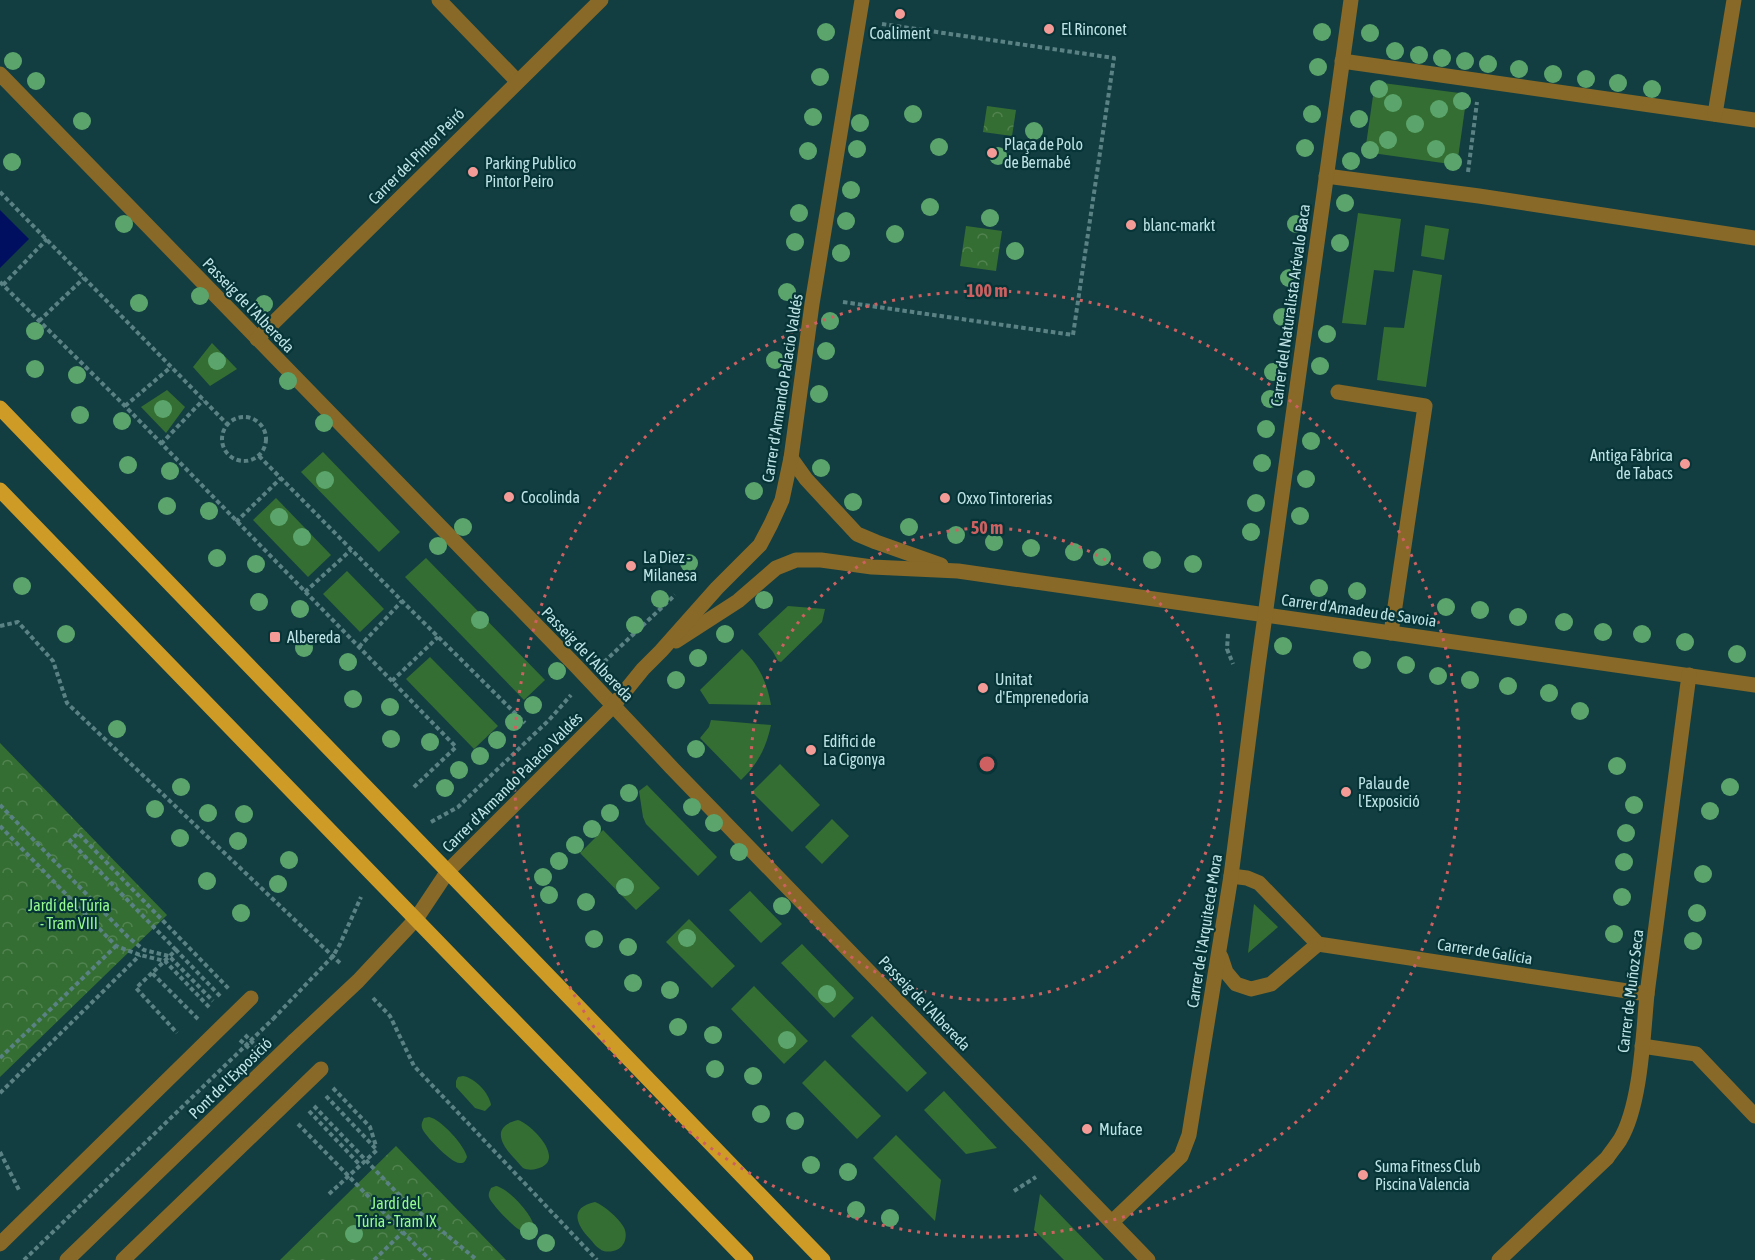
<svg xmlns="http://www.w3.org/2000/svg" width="1755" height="1260" viewBox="0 0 1755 1260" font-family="'Asap Condensed',sans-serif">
<defs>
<pattern id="park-crowns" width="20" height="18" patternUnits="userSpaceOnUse" patternTransform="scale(1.5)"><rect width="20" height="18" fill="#356e32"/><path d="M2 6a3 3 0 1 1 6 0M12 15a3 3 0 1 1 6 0" fill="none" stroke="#508350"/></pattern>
</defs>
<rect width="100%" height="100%" fill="#133e41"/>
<g fill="#356e32">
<path d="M1375 82 1467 94 1457 165 1365 152Z"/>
<path d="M1358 213 1401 219 1394 272 1374 270 1366 325 1342 323Z"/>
<path d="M1425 225 1449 229 1444 260 1421 256Z"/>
<path d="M1413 270 1442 275 1426 387 1377 380 1384 327 1404 328Z"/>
<path d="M212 343 237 369 210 386 193 367Z"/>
<path d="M167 390 185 407 166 433 141 407Z"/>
<path d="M323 452 400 532 379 552 301 472Z"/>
<path d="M276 498 331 555 308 577 253 520Z"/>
<path d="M426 558 545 680 524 700 405 577Z"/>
<path d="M347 571 384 609 360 632 323 594Z"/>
<path d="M788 606 825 609 822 622 781 662 778 661 773 652 758 634Z"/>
<path d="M742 649C759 665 767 682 771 705L709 704 700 690Z"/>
<path d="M430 657 498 726 474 749 406 679Z"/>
<path d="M711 720 771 725C766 748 758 764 741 780L700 738 709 727Z"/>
<path d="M780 764 820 805 792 832 752 792Z"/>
<path d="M647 785 717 857 698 876 646 824 643 817 639 791Z"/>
<path d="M832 819 849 836 822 864 805 847Z"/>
<path d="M603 830 660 888 636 910 580 853Z"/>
<path d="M750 891 782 924 761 943 729 910Z"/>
<path d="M1254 904 1278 927 1248 953Z"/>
<path d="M689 919 735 966 712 988 666 942Z"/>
<path d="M802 944 854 998 834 1018 781 963Z"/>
<path d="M754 986 808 1041 784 1064 731 1009Z"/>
<path d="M872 1016 927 1073 907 1092 851 1036Z"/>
<path d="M825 1060 881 1116 857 1139 802 1083Z"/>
<path d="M463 1076C475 1078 489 1093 491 1105L485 1111 475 1108 456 1087V1081L458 1077Z"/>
<path d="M944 1091 997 1148 966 1154 924 1110Z"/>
<path d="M429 1117C441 1119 465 1146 467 1157 465 1161 465 1163 460 1163 452 1164 424 1135 422 1128 421 1124 422 1122 424 1118Z"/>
<path d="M518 1120C533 1125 568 1162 536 1169 532 1170 527 1170 523 1168 520 1165 516 1160 513 1157 500 1143 492 1126 518 1120Z"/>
<path d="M896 1135 941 1180 935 1221 873 1158Z"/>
<path d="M496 1186C508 1188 533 1215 534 1227 532 1230 532 1232 527 1233 519 1234 491 1204 489 1197 488 1193 490 1191 491 1188Z"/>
<path d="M1040 1194 1104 1260H1064L1034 1230Z"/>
<path d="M595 1202C605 1206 617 1217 623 1226 629 1235 625 1249 613 1251 609 1252 603 1252 600 1249 596 1247 593 1242 590 1239 577 1225 568 1208 595 1202Z"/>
</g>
<g fill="url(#park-crowns)">
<path d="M987 106 1016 110 1012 136 983 132Z"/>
<path d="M966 226 1002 231 996 271 960 266Z"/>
<path d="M0 743 167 915 0 1077Z"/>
<path d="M396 1146 506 1260H280Z"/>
</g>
<path fill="#000f60" d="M0 210 29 239 0 268Z"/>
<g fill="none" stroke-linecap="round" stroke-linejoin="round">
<g stroke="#5a8285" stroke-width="4" stroke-dasharray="4.5 3" stroke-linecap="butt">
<path d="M1468 172 1477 102"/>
<path d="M0 192 228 425"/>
<path d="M0 282 125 406 456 747 413 788"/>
<path d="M3 285 47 239"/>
<path d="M843 302 1073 335 1114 58 882 24"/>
<path d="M39 321 84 278"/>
<path d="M125 406 171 367"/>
<circle cx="244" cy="439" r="22"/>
<path d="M161 444 203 400"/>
<path d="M259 456 402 601 525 723"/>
<path d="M236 522 281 478"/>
<path d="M305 592 351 550"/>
<path d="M0 626 18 622 53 661 67 703 341 964"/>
<path d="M1228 634 1227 649 1233 664"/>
<path d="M359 647 402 601"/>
<path d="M604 662 675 595"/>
<path d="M392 681 438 637"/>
<path d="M0 805 128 937 144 950 169 956 213 1001"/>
<path d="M431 822 458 807 549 720 571 695"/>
<path d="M0 826 116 946 140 955 165 961 210 1008"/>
<path d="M176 950 70 841 78 833 229 989"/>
<path d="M152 973 136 988 177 1033"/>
<path d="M373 998 390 1016 414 1066 597 1260"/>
<path d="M198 1019 152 973 176 950 221 997"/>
<path d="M273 1019 333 956 340 944 361 897"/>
<path d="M245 1035 257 1047"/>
<path d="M240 1040 252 1051"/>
<path d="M0 1058 116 946"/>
<path d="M333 1088 370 1127 376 1146"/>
<path d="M0 1093 140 955"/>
<path d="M326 1096 377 1150 329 1194"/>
<path d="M314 1106 402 1198 477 1260"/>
<path d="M309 1111 360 1165"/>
<path d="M298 1124 430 1260"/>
<path d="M0 1152 20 1192"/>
<path d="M1014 1191 1036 1177"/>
<path d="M374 1260 403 1232"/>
</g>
<g stroke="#886928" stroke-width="15">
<path d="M439 0 517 81"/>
<path d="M1342 61 1755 120"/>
<path d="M0 74 576 666 671 767 1148 1260"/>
<path d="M1715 114 1734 0"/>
<path d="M1326 176 1479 196 1755 238"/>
<path d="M257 339 601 0"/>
<path d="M1338 392 1425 406 1391 633"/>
<path d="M791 458 806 479 857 534 876 542 941 565"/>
<path d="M676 641 738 601 776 568 796 560H821L872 567 958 571 1755 685"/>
<path d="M1231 876 1247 878 1259 883 1318 944 1647 994"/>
<path d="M1221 957 1226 972 1236 984 1251 989 1271 984 1318 944"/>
<path d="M294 1041 358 981 416 919 448 871 613 706 643 669 661 651 717 588 760 545 771 524 782 500 791 458 812 304 862 0"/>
<path d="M1642 1046 1696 1054 1755 1116"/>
<path d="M1112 1222 1181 1156 1189 1135 1231 876 1258 666 1351 0"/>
<path d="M1499 1260 1607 1158C1611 1152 1616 1146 1620 1140 1641 1105 1643 1035 1647 994L1689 675"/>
</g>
<g stroke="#ce9b27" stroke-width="15">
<path d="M0 408 823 1260"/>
<path d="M0 490 746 1260"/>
</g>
<path stroke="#5a8285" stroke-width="4" stroke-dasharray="4.5 3" stroke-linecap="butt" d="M24 1260 273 1019"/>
<g stroke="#886928" stroke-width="15">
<path d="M0 1244 251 998"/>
<path d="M67 1260 294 1041"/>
<path d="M123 1260 321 1069"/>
</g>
</g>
<g fill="#5ba56c">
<circle cx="826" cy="32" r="9"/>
<circle cx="1322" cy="32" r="9"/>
<circle cx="1370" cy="33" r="9"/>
<circle cx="1395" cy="51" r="9"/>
<circle cx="1419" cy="55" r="9"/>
<circle cx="1442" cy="58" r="9"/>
<circle cx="13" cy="61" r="9"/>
<circle cx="1465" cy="61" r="9"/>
<circle cx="1488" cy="64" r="9"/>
<circle cx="1318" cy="67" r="9"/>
<circle cx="1519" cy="69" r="9"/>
<circle cx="1553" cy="74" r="9"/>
<circle cx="820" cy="77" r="9"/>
<circle cx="1586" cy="79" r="9"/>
<circle cx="36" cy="81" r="9"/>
<circle cx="1618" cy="83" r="9"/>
<circle cx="1379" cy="89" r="9"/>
<circle cx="1652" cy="89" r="9"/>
<circle cx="1462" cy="101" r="9"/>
<circle cx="1393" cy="103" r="9"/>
<circle cx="1439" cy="109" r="9"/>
<circle cx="913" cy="114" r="9"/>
<circle cx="1312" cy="114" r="9"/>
<circle cx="813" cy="117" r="9"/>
<circle cx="1359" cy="119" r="9"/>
<circle cx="82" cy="121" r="9"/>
<circle cx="860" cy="123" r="9"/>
<circle cx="1415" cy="124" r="9"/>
<circle cx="1034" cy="131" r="9"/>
<circle cx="1388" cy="140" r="9"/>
<circle cx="939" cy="147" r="9"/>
<circle cx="1305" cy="148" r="9"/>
<circle cx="857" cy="149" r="9"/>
<circle cx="1436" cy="149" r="9"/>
<circle cx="1370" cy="150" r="9"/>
<circle cx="808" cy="151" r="9"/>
<circle cx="998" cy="156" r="9"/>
<circle cx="1351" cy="161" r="9"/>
<circle cx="12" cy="162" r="9"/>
<circle cx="1453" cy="162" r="9"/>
<circle cx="851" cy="190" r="9"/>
<circle cx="1345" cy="203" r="9"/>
<circle cx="930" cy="207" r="9"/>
<circle cx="799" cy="213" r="9"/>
<circle cx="990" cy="218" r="9"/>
<circle cx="846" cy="221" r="9"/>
<circle cx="124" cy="224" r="9"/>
<circle cx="1296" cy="224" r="9"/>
<circle cx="895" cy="234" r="9"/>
<circle cx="795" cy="242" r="9"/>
<circle cx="1340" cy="243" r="9"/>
<circle cx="1015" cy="251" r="9"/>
<circle cx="841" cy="253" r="9"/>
<circle cx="1289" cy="278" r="9"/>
<circle cx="787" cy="292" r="9"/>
<circle cx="200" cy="296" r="9"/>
<circle cx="139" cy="303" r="9"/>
<circle cx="264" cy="304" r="9"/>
<circle cx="1282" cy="317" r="9"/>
<circle cx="830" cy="321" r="9"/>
<circle cx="35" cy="331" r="9"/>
<circle cx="1327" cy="334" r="9"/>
<circle cx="826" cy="351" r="9"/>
<circle cx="775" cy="360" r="9"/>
<circle cx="217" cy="361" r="9"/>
<circle cx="1320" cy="366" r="9"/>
<circle cx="35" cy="369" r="9"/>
<circle cx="1273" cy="372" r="9"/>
<circle cx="77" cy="375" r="9"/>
<circle cx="288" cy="381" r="9"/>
<circle cx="819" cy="394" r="9"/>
<circle cx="1270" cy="399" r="9"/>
<circle cx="163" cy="409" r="9"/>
<circle cx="80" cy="415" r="9"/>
<circle cx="122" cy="421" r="9"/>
<circle cx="324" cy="423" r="9"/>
<circle cx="1266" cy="429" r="9"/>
<circle cx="1311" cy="441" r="9"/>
<circle cx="1262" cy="463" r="9"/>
<circle cx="128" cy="465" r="9"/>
<circle cx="821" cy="468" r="9"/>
<circle cx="170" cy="471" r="9"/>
<circle cx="1306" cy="479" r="9"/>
<circle cx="325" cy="480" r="9"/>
<circle cx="754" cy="491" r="9"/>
<circle cx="853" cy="502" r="9"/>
<circle cx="1256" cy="503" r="9"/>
<circle cx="167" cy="506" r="9"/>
<circle cx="209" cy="511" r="9"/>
<circle cx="1300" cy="516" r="9"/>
<circle cx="279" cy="517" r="9"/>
<circle cx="463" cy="527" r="9"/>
<circle cx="909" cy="527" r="9"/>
<circle cx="1251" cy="532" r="9"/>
<circle cx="956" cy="535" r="9"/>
<circle cx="302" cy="537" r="9"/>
<circle cx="994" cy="542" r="9"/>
<circle cx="438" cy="546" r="9"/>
<circle cx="1031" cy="548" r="9"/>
<circle cx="1074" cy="552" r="9"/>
<circle cx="1102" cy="557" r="9"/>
<circle cx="217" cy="558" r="9"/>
<circle cx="1152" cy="560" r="9"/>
<circle cx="689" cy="563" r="9"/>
<circle cx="256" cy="564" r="9"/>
<circle cx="1193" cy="564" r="9"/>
<circle cx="22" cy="586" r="9"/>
<circle cx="1319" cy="588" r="9"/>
<circle cx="1357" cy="591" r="9"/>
<circle cx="660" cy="599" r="9"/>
<circle cx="764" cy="600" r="9"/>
<circle cx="259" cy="602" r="9"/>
<circle cx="1446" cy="607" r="9"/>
<circle cx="300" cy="609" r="9"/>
<circle cx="1480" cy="610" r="9"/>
<circle cx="1518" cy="617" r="9"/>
<circle cx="480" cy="620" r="9"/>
<circle cx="1564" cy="622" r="9"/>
<circle cx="635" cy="625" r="9"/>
<circle cx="1603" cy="632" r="9"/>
<circle cx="66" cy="634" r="9"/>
<circle cx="725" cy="634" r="9"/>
<circle cx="1642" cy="634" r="9"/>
<circle cx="1685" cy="642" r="9"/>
<circle cx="1283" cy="646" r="9"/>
<circle cx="304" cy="648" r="9"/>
<circle cx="1737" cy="654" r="9"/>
<circle cx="698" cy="658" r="9"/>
<circle cx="1362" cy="660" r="9"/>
<circle cx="348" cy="662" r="9"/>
<circle cx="1406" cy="665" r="9"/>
<circle cx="557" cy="671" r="9"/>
<circle cx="1438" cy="676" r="9"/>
<circle cx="676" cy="680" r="9"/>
<circle cx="1470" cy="680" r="9"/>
<circle cx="1508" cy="686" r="9"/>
<circle cx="1549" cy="693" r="9"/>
<circle cx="353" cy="699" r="9"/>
<circle cx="533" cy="705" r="9"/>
<circle cx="390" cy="707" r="9"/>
<circle cx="1580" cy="711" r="9"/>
<circle cx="514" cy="722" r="9"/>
<circle cx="117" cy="729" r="9"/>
<circle cx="391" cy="739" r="9"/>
<circle cx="497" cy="740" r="9"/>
<circle cx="430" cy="742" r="9"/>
<circle cx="696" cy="749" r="9"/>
<circle cx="480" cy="756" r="9"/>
<circle cx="1617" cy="766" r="9"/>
<circle cx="459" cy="770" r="9"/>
<circle cx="181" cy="787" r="9"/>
<circle cx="1730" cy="787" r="9"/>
<circle cx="445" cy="788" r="9"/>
<circle cx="629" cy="793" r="9"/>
<circle cx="1634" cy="805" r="9"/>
<circle cx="692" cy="807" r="9"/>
<circle cx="155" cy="809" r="9"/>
<circle cx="1710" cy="811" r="9"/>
<circle cx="208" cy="813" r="9"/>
<circle cx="610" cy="813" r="9"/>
<circle cx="244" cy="814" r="9"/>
<circle cx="714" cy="823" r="9"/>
<circle cx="592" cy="829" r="9"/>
<circle cx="1626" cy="833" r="9"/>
<circle cx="180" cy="838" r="9"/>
<circle cx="238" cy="841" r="9"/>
<circle cx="575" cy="845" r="9"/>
<circle cx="739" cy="852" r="9"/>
<circle cx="289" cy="860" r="9"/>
<circle cx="559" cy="861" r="9"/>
<circle cx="1624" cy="862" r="9"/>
<circle cx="1703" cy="874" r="9"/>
<circle cx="543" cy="877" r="9"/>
<circle cx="207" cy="881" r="9"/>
<circle cx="278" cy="884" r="9"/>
<circle cx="625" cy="887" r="9"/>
<circle cx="549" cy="895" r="9"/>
<circle cx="1622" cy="897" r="9"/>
<circle cx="586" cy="902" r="9"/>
<circle cx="782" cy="906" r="9"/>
<circle cx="241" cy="913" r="9"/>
<circle cx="1697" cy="913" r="9"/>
<circle cx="1614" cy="934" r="9"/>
<circle cx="687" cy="938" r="9"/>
<circle cx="594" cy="939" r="9"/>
<circle cx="1693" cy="941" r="9"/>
<circle cx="628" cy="947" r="9"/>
<circle cx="633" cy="983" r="9"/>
<circle cx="670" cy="990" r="9"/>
<circle cx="827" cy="994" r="9"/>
<circle cx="678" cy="1027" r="9"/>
<circle cx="713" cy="1035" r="9"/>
<circle cx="787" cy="1040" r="9"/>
<circle cx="715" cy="1069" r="9"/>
<circle cx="753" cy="1076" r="9"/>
<circle cx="761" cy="1114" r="9"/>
<circle cx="795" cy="1121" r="9"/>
<circle cx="811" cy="1165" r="9"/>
<circle cx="848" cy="1172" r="9"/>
<circle cx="856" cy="1210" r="9"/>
<circle cx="890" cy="1218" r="9"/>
<circle cx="529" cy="1231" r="9"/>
<circle cx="354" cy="1234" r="9"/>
<circle cx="546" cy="1243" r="9"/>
</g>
<g fill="none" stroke="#cf6061" stroke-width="3" stroke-dasharray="3 6">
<circle cx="987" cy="764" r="236"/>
<circle cx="987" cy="764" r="473"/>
</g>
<g fill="#f59b97" stroke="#063437" stroke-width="2">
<circle cx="900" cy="14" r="6"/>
<circle cx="1049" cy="29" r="6"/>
<circle cx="992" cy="153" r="6"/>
<circle cx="473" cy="172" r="6"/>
<circle cx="1131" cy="225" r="6"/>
<circle cx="1685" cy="464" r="6"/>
<circle cx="509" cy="497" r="6"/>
<circle cx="945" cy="498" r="6"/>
<circle cx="631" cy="566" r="6"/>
<rect x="269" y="631" width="12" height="12" rx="3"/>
<circle cx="983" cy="688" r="6"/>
<circle cx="811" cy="750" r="6"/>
<circle cx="1346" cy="792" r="6"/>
<circle cx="1087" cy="1129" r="6"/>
<circle cx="1363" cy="1175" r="6"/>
</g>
<g text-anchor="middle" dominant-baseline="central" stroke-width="4.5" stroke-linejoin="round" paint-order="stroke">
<g font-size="16" fill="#bee3e6" stroke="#063437" text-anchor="start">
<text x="1061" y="29">El Rinconet</text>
<text x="900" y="33" text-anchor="middle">Coaliment</text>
<text x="1004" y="144">Plaça de Polo<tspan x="1004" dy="18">de Bernabé</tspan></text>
<text x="485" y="163">Parking Publico<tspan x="485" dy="18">Pintor Peiro</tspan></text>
<text x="1143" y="225">blanc-markt</text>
<text x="1673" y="455" text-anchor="end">Antiga Fàbrica<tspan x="1673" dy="18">de Tabacs</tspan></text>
<text x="521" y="497">Cocolinda</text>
<text x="957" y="498">Oxxo Tintorerias</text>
<text x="643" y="557">La Diez -<tspan x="643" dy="18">Milanesa</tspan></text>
<text x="287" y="637">Albereda</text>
<text x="995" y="679">Unitat<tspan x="995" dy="18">d'Emprenedoria</tspan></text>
<text x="823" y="741">Edifici de<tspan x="823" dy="18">La Cigonya</tspan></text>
<text x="1358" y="783">Palau de<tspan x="1358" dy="18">l'Exposició</tspan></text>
<text x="1099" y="1129">Muface</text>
<text x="1375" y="1166">Suma Fitness Club<tspan x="1375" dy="18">Piscina Valencia</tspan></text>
</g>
<g font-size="16" fill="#bee3e6" stroke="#063437">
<text transform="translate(416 156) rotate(-45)">Carrer del Pintor Peiró</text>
<text transform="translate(249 305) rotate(46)">Passeig de l'Albereda</text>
<text transform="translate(1290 305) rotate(-82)">Carrer del Naturalista Arévalo Baca</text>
<text transform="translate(782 388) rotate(-81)">Carrer d'Armando Palacio Valdés</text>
<text transform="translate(1359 610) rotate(8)">Carrer d'Amadeu de Savoia</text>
<text transform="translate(588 654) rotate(46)">Passeig de l'Albereda</text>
<text transform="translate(512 782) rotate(-45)">Carrer d'Armando Palacio Valdés</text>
<text transform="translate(1204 931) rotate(-81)">Carrer de l'Arquitecte Mora</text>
<text transform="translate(1485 951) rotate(9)">Carrer de Galícia</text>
<text transform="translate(1630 991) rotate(-83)">Carrer de Muñoz Seca</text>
<text transform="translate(925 1003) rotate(46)">Passeig de l'Albereda</text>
<text transform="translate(230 1078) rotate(-44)">Pont de l'Exposició</text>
</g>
<g font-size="16" fill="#96fa8f" stroke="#063437">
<text x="69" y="905">Jardí del Túria<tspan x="69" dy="18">- Tram VIII</tspan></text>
<text x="396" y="1203">Jardí del<tspan x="396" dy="18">Túria - Tram IX</tspan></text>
</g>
</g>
<circle cx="987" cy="764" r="9" fill="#cf6061" stroke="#063437" stroke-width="3"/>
<g font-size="18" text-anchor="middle" font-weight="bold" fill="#cf6061" stroke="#063437" stroke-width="4.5" stroke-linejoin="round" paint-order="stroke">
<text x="987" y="297">100 m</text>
<text x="987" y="534">50 m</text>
</g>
</svg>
